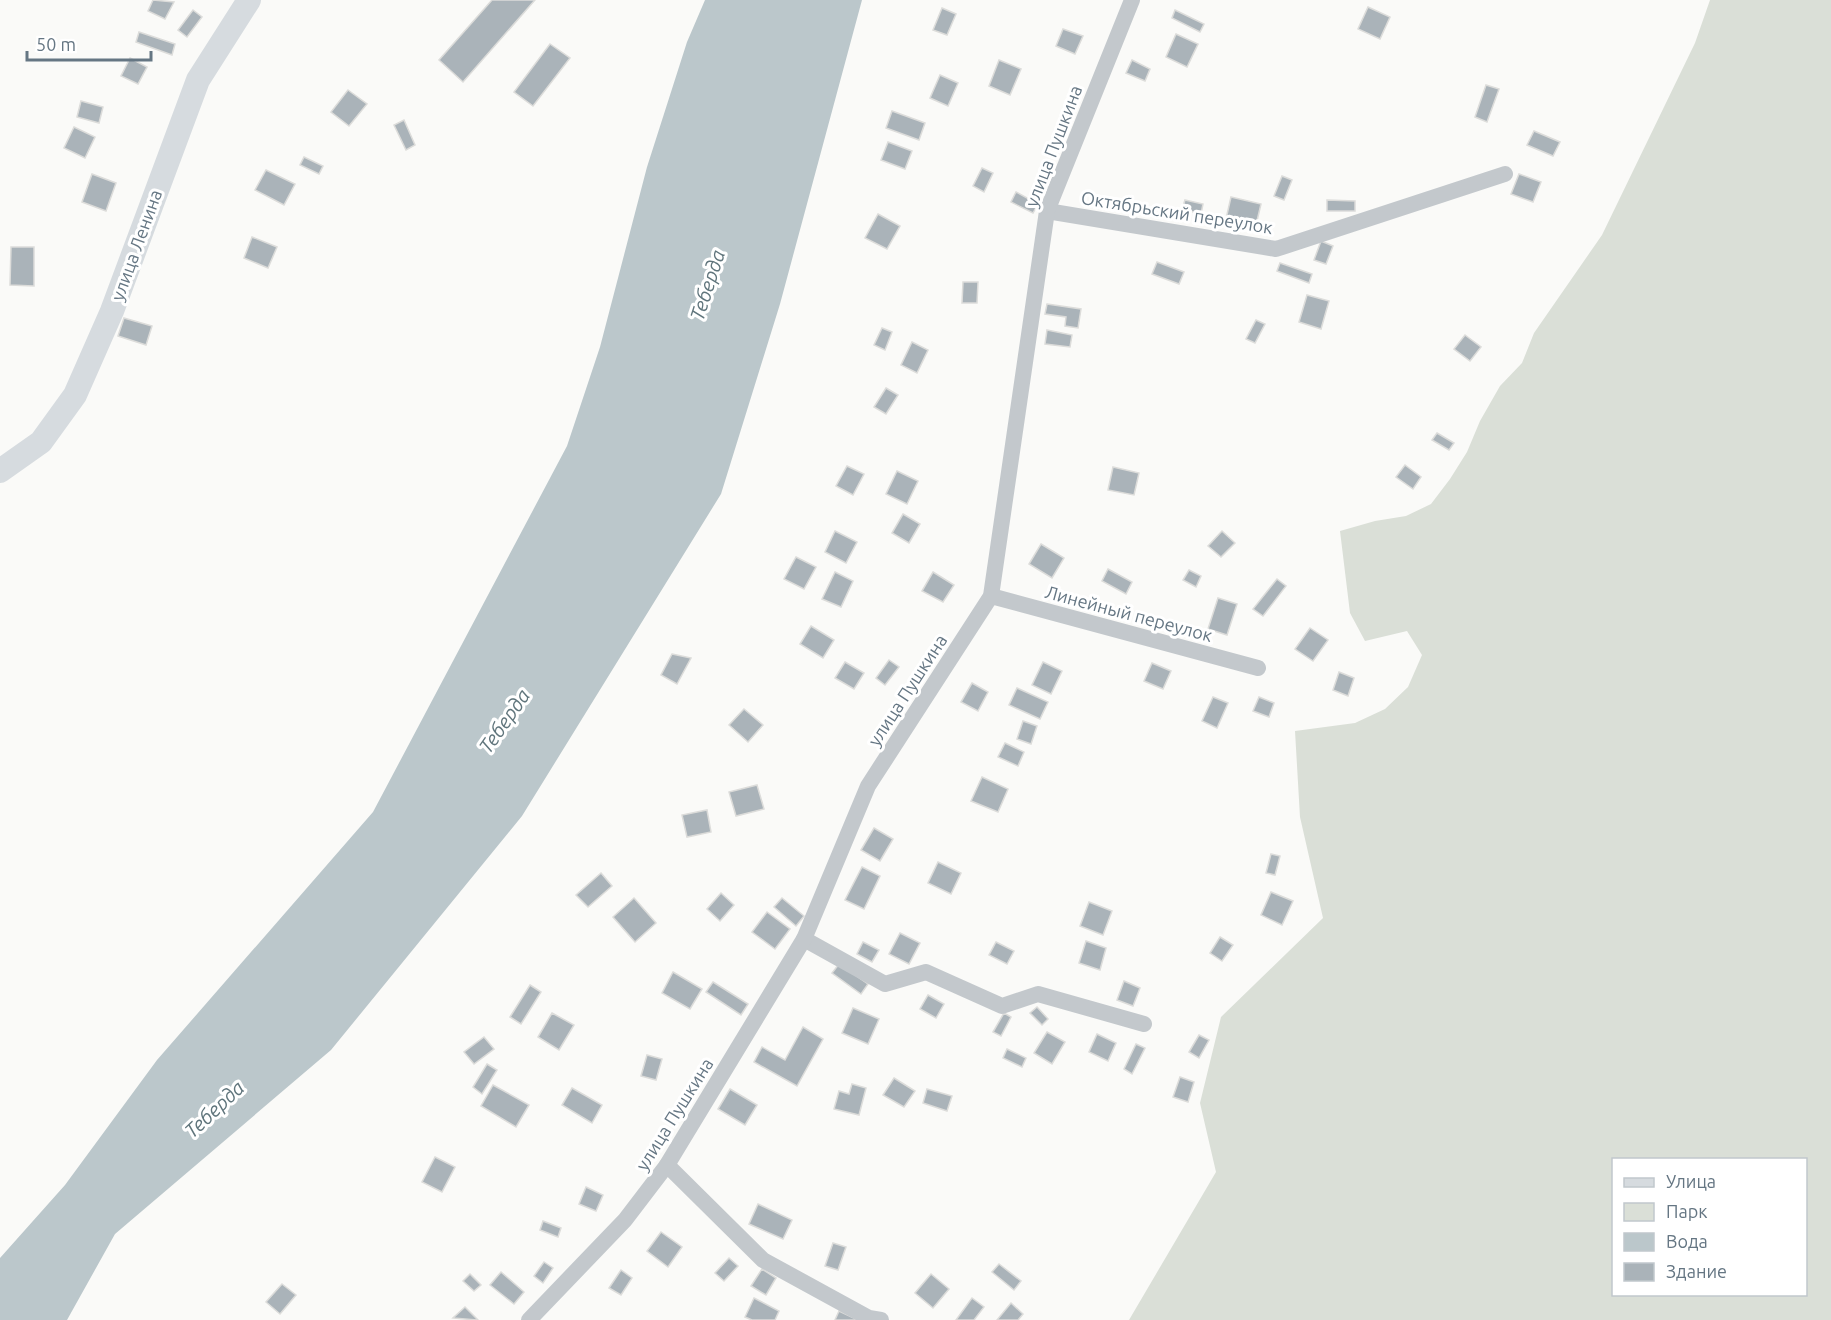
<svg xmlns="http://www.w3.org/2000/svg" width="1831" height="1320" viewBox="0 0 1831 1320" font-family="Ubuntu,sans-serif">
<rect width="100%" height="100%" fill="#fafaf8"/>
<path fill="#dadfd7" fill-rule="evenodd" d="M1710 0H1831V1320H1129L1216 1172 1200 1103 1221 1017 1323 918 1300 817 1295 731 1355 723 1385 709 1408 687 1422 655 1407 631 1365 641 1350 613 1340 531 1375 521 1406 516 1431 504 1450 479 1467 452 1480 421 1500 386 1522 363 1534 333 1602 235 1695 43ZM1614 1160H1806V1294H1614Z"/>
<path fill="#bbc7cb" d="M705 0H862L780 304 721 494 522 816 331 1050 115 1234 67 1320H0V1258L65 1185 157 1060 373 812 567 446 600 347 647 167 687 42Z"/>
<g fill="#aab3b9" stroke="#dcdcda" stroke-width="1.5">
<path d="M153 0 174 2 165 19 148 11Z"/>
<path d="M492 0H535L463 82 439 60Z"/>
<path d="M1368 7 1390 17 1380 39 1358 29Z"/>
<path d="M942 8 956 14 947 35 933 30Z"/>
<path d="M193 10 202 17 187 37 178 30Z"/>
<path d="M1175 10 1204 24 1200 32 1172 18Z"/>
<path d="M1063 29 1083 36 1075 54 1056 46Z"/>
<path d="M139 32 175 44 172 55 136 42Z"/>
<path d="M1176 34 1198 44 1187 67 1166 57Z"/>
<path d="M550 44 570 58 533 106 514 92Z"/>
<path d="M130 58 147 67 138 84 121 76Z"/>
<path d="M999 60 1021 69 1010 95 989 86Z"/>
<path d="M1132 60 1150 69 1145 81 1126 73Z"/>
<path d="M940 75 958 83 948 106 930 98Z"/>
<path d="M1486 85 1499 89 1487 122 1475 117Z"/>
<path d="M348 90 367 104 349 126 331 112Z"/>
<path d="M81 101 103 107 99 123 77 117Z"/>
<path d="M892 111 925 123 919 140 886 128Z"/>
<path d="M404 120 415 145 406 150 394 125Z"/>
<path d="M74 127 95 137 85 158 64 148Z"/>
<path d="M1534 131 1560 142 1553 156 1527 145Z"/>
<path d="M888 142 912 151 905 169 881 160Z"/>
<path d="M304 157 323 166 319 174 300 165Z"/>
<path d="M982 168 993 173 984 192 973 186Z"/>
<path d="M266 170 295 184 284 205 255 190Z"/>
<path d="M92 174 116 183 106 211 82 202Z"/>
<path d="M1519 174 1541 182 1533 202 1511 194Z"/>
<path d="M1282 176 1292 180 1284 200 1274 196Z"/>
<path d="M1016 192 1038 204 1033 213 1011 202Z"/>
<path d="M1231 197 1261 204 1256 225 1226 219Z"/>
<path d="M1185 200 1203 204 1201 214 1182 209Z"/>
<path d="M1327 200 1355 201V211H1327Z"/>
<path d="M878 214 900 226 887 249 865 238Z"/>
<path d="M252 237 277 247 268 268 244 258Z"/>
<path d="M1321 241 1333 246 1326 264 1314 260Z"/>
<path d="M11 247H34V286L10 285Z"/>
<path d="M1157 262 1184 272 1179 284 1152 274Z"/>
<path d="M1280 263 1312 274 1309 283 1277 271Z"/>
<path d="M963 282H978L977 303H962Z"/>
<path d="M1307 295 1329 301 1321 329 1299 322Z"/>
<path d="M1047 304 1081 309 1078 328 1065 326 1066 317 1045 314Z"/>
<path d="M124 318 152 326 146 345 118 336Z"/>
<path d="M1256 320 1265 324 1255 343 1246 339Z"/>
<path d="M882 328 892 332 885 350 874 345Z"/>
<path d="M1047 330 1072 335 1070 347 1045 344Z"/>
<path d="M1465 335 1481 347 1470 361 1454 349Z"/>
<path d="M912 342 928 350 917 373 901 365Z"/>
<path d="M886 388 898 395 886 414 874 407Z"/>
<path d="M1437 433 1454 443 1449 450 1432 440Z"/>
<path d="M1405 465 1421 477 1413 489 1396 477Z"/>
<path d="M847 466 864 474 853 495 836 486Z"/>
<path d="M1113 467 1139 473 1134 495 1108 490Z"/>
<path d="M897 471 918 481 907 504 886 494Z"/>
<path d="M903 514 920 524 909 543 892 533Z"/>
<path d="M835 531 857 542 846 563 825 552Z"/>
<path d="M1222 531 1235 543 1221 557 1208 546Z"/>
<path d="M1041 544 1064 558 1052 578 1029 564Z"/>
<path d="M796 557 816 567 804 589 784 579Z"/>
<path d="M1108 569 1132 582 1126 594 1102 581Z"/>
<path d="M1189 570 1201 576 1196 587 1183 580Z"/>
<path d="M835 572 853 581 841 607 822 599Z"/>
<path d="M933 572 954 585 943 602 922 591Z"/>
<path d="M1277 579 1286 586 1263 616 1253 609Z"/>
<path d="M1218 598 1237 604 1227 635 1208 629Z"/>
<path d="M811 626 834 640 823 658 800 644Z"/>
<path d="M1310 628 1328 640 1313 661 1295 649Z"/>
<path d="M672 654 691 658 677 684 661 675Z"/>
<path d="M889 660 899 667 885 685 876 678Z"/>
<path d="M845 662 864 673 854 689 835 678Z"/>
<path d="M1043 662 1062 671 1051 694 1032 685Z"/>
<path d="M1152 663 1171 671 1163 689 1144 681Z"/>
<path d="M1339 672 1354 678 1348 696 1333 690Z"/>
<path d="M972 683 988 692 978 711 961 702Z"/>
<path d="M1017 688 1048 702 1040 719 1009 705Z"/>
<path d="M1213 697 1228 703 1217 728 1202 721Z"/>
<path d="M1259 697 1274 703 1269 717 1253 711Z"/>
<path d="M744 709 763 725 748 742 729 725Z"/>
<path d="M1023 721 1037 726 1031 744 1017 739Z"/>
<path d="M1005 743 1024 752 1018 766 998 757Z"/>
<path d="M982 777 1008 789 998 812 971 801Z"/>
<path d="M757 785 764 809 736 816 729 792Z"/>
<path d="M707 810 711 832 687 837 682 815Z"/>
<path d="M874 828 893 839 880 861 861 850Z"/>
<path d="M1271 854 1280 856 1275 875 1266 873Z"/>
<path d="M938 862 961 873 951 894 928 883Z"/>
<path d="M862 867 880 876 864 909 845 900Z"/>
<path d="M601 873 612 886 588 907 576 895Z"/>
<path d="M1271 892 1293 901 1282 925 1261 915Z"/>
<path d="M721 893 734 905 720 921 707 909Z"/>
<path d="M634 898 656 923 635 942 613 917Z"/>
<path d="M782 898 804 916 796 926 774 907Z"/>
<path d="M1089 902 1112 911 1103 935 1080 926Z"/>
<path d="M767 912 790 929 775 949 752 932Z"/>
<path d="M900 933 920 943 909 964 889 954Z"/>
<path d="M1220 937 1233 945 1222 961 1210 953Z"/>
<path d="M1086 941 1106 948 1100 970 1079 963Z"/>
<path d="M863 942 879 950 872 962 857 954Z"/>
<path d="M996 942 1014 951 1007 964 989 955Z"/>
<path d="M839 964 868 984 861 994 832 973Z"/>
<path d="M673 972 702 989 690 1009 662 993Z"/>
<path d="M1124 981 1140 988 1133 1006 1117 1000Z"/>
<path d="M713 982 748 1004 741 1015 706 992Z"/>
<path d="M530 985 541 992 521 1024 510 1017Z"/>
<path d="M928 995 944 1004 936 1018 920 1009Z"/>
<path d="M1037 1007 1048 1019 1042 1025 1030 1013Z"/>
<path d="M853 1008 879 1019 868 1044 842 1033Z"/>
<path d="M552 1013 574 1025 559 1050 538 1037Z"/>
<path d="M1004 1013 1011 1017 1001 1036 993 1032Z"/>
<path d="M803 1027 823 1039 797 1086 754 1062 762 1047 785 1060Z"/>
<path d="M1047 1032 1065 1042 1052 1064 1034 1053Z"/>
<path d="M1097 1034 1116 1043 1108 1061 1089 1052Z"/>
<path d="M1199 1035 1209 1040 1199 1058 1189 1052Z"/>
<path d="M484 1037 494 1049 474 1064 464 1052Z"/>
<path d="M1136 1044 1145 1048 1132 1074 1124 1069Z"/>
<path d="M1007 1049 1026 1058 1022 1067 1003 1058Z"/>
<path d="M647 1055 662 1059 656 1080 641 1076Z"/>
<path d="M487 1064 497 1070 482 1094 473 1087Z"/>
<path d="M1180 1077 1194 1082 1188 1102 1173 1097Z"/>
<path d="M894 1078 915 1091 904 1107 883 1095Z"/>
<path d="M852 1084 866 1088 859 1115 834 1109 839 1091 849 1094Z"/>
<path d="M493 1085 529 1105 516 1127 481 1106Z"/>
<path d="M572 1088 602 1105 592 1123 562 1105Z"/>
<path d="M730 1089 757 1105 745 1125 718 1109Z"/>
<path d="M927 1089 952 1096 947 1111 923 1103Z"/>
<path d="M435 1157 455 1167 442 1192 422 1182Z"/>
<path d="M586 1187 603 1195 596 1211 579 1204Z"/>
<path d="M758 1204 792 1220 783 1239 749 1224Z"/>
<path d="M543 1221 561 1228 558 1237 540 1230Z"/>
<path d="M661 1232 682 1247 668 1267 647 1251Z"/>
<path d="M833 1243 846 1247 838 1270 825 1266Z"/>
<path d="M729 1258 738 1266 724 1281 715 1273Z"/>
<path d="M544 1262 553 1268 543 1283 534 1276Z"/>
<path d="M999 1264 1021 1281 1014 1290 992 1272Z"/>
<path d="M762 1269 776 1278 766 1295 751 1286Z"/>
<path d="M621 1270 632 1278 621 1295 609 1288Z"/>
<path d="M501 1272 524 1292 514 1304 490 1285Z"/>
<path d="M470 1274 481 1285 474 1291 463 1281Z"/>
<path d="M931 1274 949 1289 933 1308 915 1293Z"/>
<path d="M282 1284 296 1295 280 1314 266 1302Z"/>
<path d="M754 1298 779 1311 775 1320H752L745 1317Z"/>
<path d="M972 1298 984 1307 974 1320H956Z"/>
<path d="M1011 1303 1023 1314 1018 1320H997Z"/>
<path d="M465 1307 478 1320H477L453 1318Z"/>
<path d="M839 1311 858 1320H835Z"/>
</g>
<g fill="none" stroke-linecap="round" stroke-linejoin="round">
<g stroke="#c3c8cc" stroke-width="16">
<path d="M1047 211 1276 249 1505 174"/>
<path d="M991 596 1258 668"/>
<path d="M804 939 885 984 926 972 1002 1006 1038 994 1144 1024"/>
<path d="M667 1165 763 1260 869 1318 881 1320"/>
<path d="M529 1320 625 1220 667 1165 804 939 868 786 991 596 1047 211 1132 0"/>
</g>
<path stroke="#d6dbdf" stroke-width="24" d="M0 471 41 442 75 395 112 311 198 80 249 0"/>
</g>
<g text-anchor="middle" dominant-baseline="central" stroke-width="6" stroke-linejoin="round" paint-order="stroke">
<g font-size="18" fill="#657683" stroke="#fff">
<text transform="translate(1053 146) rotate(-69)">улица Пушкина</text>
<text transform="translate(1177 212) rotate(9)">Октябрьский переулок</text>
<text transform="translate(136 245) rotate(-70)">улица Ленина</text>
<text transform="translate(1129 613) rotate(15)">Линейный переулок</text>
<text transform="translate(907 690) rotate(-57)">улица Пушкина</text>
<text transform="translate(674 1114) rotate(-58)">улица Пушкина</text>
</g>
<g font-size="20" font-style="italic" fill="#60757c" stroke="#fff">
<text transform="translate(707 285) rotate(-72)">Теберда</text>
<text transform="translate(504 721) rotate(-55)">Теберда</text>
<text transform="translate(214 1109) rotate(-43)">Теберда</text>
</g>
</g>
<rect x="1612" y="1158" width="195" height="138" fill="#ffffff" stroke="#c1c8cd" stroke-width="1.5"/>
<rect x="1624" y="1178" width="30" height="9" fill="#d6dbdf" stroke="#c1c8cd" stroke-width="1.5"/>
<text x="1666" y="1188" font-size="18" fill="#657683">Улица</text>
<rect x="1624" y="1203" width="30" height="18" fill="#dadfd7" stroke="#c1c8cd" stroke-width="1.5"/>
<text x="1666" y="1218" font-size="18" fill="#657683">Парк</text>
<rect x="1624" y="1233" width="30" height="18" fill="#bbc7cb" stroke="#c1c8cd" stroke-width="1.5"/>
<text x="1666" y="1248" font-size="18" fill="#657683">Вода</text>
<rect x="1624" y="1263" width="30" height="18" fill="#aab3b9" stroke="#c1c8cd" stroke-width="1.5"/>
<text x="1666" y="1278" font-size="18" fill="#657683">Здание</text>
<path d="M27 51v9h124v-9" fill="none" stroke="#657683" stroke-width="3"/>
<text x="36" y="51" font-size="18" fill="#657683" stroke="#ffffff" stroke-width="4.5" paint-order="stroke">50 m</text>
</svg>
